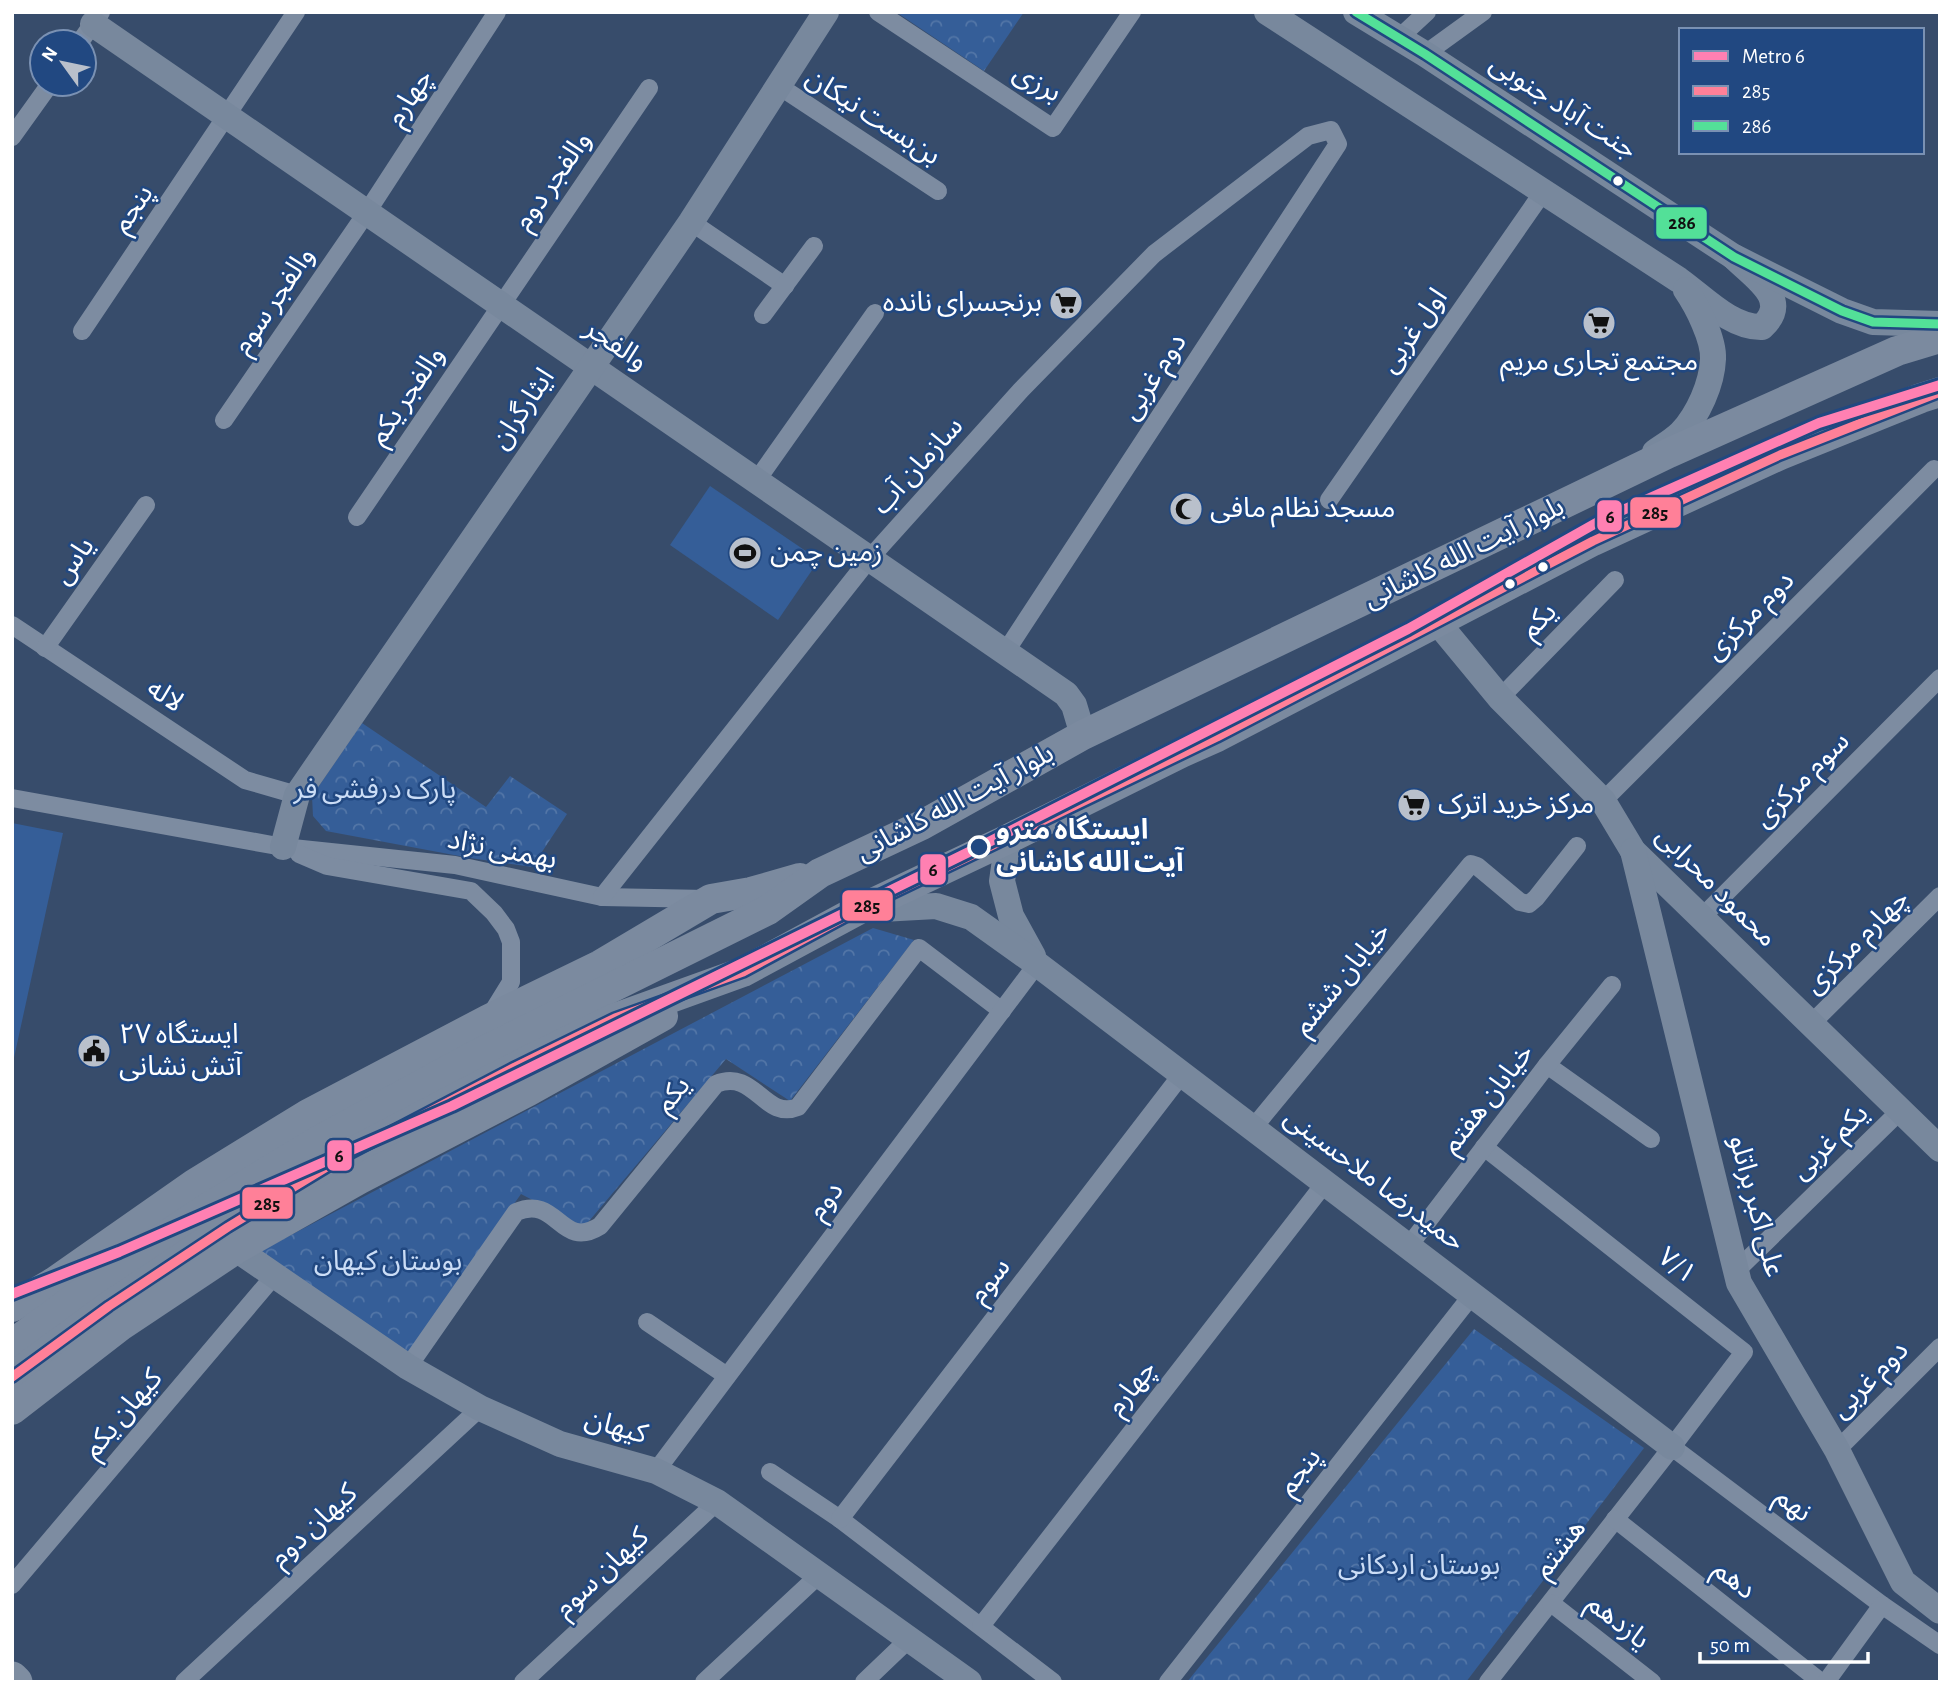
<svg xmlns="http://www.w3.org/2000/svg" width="1952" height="1694" viewBox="0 0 1952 1694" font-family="'Alegreya Sans','Noto Sans Arabic',sans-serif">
<defs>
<pattern id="park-crowns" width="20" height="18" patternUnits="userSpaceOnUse" patternTransform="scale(1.75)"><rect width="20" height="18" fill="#355e98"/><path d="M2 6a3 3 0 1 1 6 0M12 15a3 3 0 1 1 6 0" fill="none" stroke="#5376a7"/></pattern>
</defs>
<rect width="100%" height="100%" fill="#374c6b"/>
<g fill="#355e98">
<path d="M710 486 819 560 778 620 670 545Z"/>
<path d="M12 823 63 833 12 1067Z"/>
</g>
<g fill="url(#park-crowns)">
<path d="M896 12H1024L984 71Z"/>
<path d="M362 723 486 807 510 776 567 814 532 867 470 858 326 831 313 816 312 796Z"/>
<path d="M873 928 914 940 790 1101 726 1059 584 1227 521 1194 405 1357 255 1254Z"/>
<path d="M1474 1329 1644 1448 1466 1682H1187Z"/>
</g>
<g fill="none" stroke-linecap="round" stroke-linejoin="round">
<g stroke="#7d8ca1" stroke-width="18">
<path d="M878 12 1053 128 1132 12"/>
<path d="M1399 38 1427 12"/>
<path d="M80 42 101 12"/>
<path d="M1425 54 1483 12"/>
<path d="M779 86 938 191"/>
<path d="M12 137 50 84"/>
<path d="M691 222 785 286"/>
<path d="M763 315 814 246"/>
<path d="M82 331 296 12"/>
<path d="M224 420 367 212 497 12"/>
<path d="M757 480 875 313"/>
<path d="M1329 500 1543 192"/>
<path d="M357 517 649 88"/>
<path d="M12 625 245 780 297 795"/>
<path d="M45 648 146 505"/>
<path d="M1500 698 1615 580"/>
<path d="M12 798 283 847 455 865 602 897 707 899"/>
<path d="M1603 801 1934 469"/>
<path d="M299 854 327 866 471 891 494 913 506 929 511 942V982L490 1016"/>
<path d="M602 897 870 558 1021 390 1154 254 1308 136 1331 130 1338 144 1006 651"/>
<path d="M1701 918 1940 678"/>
<path d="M1811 1024 1940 896"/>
<path d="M1547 1065 1651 1139"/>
<path d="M1253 1128 1471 864 1477 866 1520 902 1529 904 1536 898 1577 846"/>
<path d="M1484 1147 1744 1352 1672 1447 1488 1682"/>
<path d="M1408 1247 1547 1065 1612 985"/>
<path d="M1736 1271 1901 1110"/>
<path d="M647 1322 727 1376"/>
<path d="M408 1367 516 1212C558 1194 560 1251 600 1226L716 1084C755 1068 764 1121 798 1107L919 948 1002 1011"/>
<path d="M1672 1447 1882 1605 1940 1645"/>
<path d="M1837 1450 1940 1347"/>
<path d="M656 1471 1037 964"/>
<path d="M770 1472 840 1519 1053 1682"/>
<path d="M840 1519 1182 1074"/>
<path d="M1615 1519 1821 1682"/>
<path d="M12 1585 274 1276"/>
<path d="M1551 1603 1652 1682"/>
<path d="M981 1626 1325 1183"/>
<path d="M184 1682 480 1408"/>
<path d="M523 1682 717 1502"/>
<path d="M704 1682 819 1575"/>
<path d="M864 1682 909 1639"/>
<path d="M1168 1682 1472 1295"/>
<path d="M1826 1682 1882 1605"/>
</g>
<g stroke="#78889d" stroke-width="26">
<path d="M1267 12 1679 280C1703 297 1731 328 1762 327 1792 299 1754 277 1734 257"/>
<path d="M1356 12 1425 54 1734 257 1842 311 1873 322 1940 324"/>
<path d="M93 24 1066 694 1074 705 1083 735"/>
<path d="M1655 452C1664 446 1674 440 1681 433 1698 415 1712 384 1713 359 1714 339 1697 306 1686 290"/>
<path d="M1438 623 1500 698 1603 801 1633 851 1940 1149"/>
<path d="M1008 839 1002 881 1011 916 1033 956"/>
<path d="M283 847 297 795 691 222 826 12"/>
<path d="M1633 851 1739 1283 1837 1450 1903 1582 1940 1611"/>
<path d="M863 910 936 906 971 917 1037 964 1672 1447"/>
<path d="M236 1249 408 1367 480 1408 560 1444 656 1471 717 1502 969 1682"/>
</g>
<g stroke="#7b8a9f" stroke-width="30">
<path d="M12 1307 54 1282 194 1184 308 1114 487 1020 600 965 711 899 751 892 800 878"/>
<path d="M12 1344 102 1278 212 1205 318 1141 476 1055 768 910 820 873 922 825 1083 735 1669 453 1897 351 1940 338"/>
<path d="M12 1377 109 1306 228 1227 345 1156 515 1067 615 1018 743 972 858 910 1008 839 1181 753 1217 737 1593 541 1780 455 1921 398 1940 392"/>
<path d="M12 1410 122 1325 236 1249 360 1179 529 1091 663 1016"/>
</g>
<path stroke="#7e8da1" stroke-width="33" d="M12 1678 16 1682"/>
<defs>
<path id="bus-1" d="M12 1377 109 1306 228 1227 345 1156 515 1067 615 1018 743 972 858 910 1217 737 1593 541 1780 455 1940 392"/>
<path id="bus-2" d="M1356 12 1425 54 1734 257 1842 311 1873 322 1940 324"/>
</defs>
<use href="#bus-1" stroke="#214881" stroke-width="14"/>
<use href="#bus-2" stroke="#214881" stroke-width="14"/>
<use href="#bus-1" stroke="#ff8098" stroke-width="9"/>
<use href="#bus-2" stroke="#53e098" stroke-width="9"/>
<defs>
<path id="metro-1" d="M12 1294 119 1252 452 1106 979 847 1408 629 1605 518 1819 423 1940 385"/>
</defs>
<use href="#metro-1" stroke="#214881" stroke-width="16"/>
<use href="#metro-1" stroke="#ff80b2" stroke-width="10"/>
</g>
<defs>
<symbol id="supermarket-disc" viewBox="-11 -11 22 22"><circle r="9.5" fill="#b9c0cb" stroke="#214881"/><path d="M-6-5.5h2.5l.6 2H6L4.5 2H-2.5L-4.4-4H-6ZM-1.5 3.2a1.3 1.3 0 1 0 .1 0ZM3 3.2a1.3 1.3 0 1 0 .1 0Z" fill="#111"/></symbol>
<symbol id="mosque-disc" viewBox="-11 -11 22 22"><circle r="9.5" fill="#b9c0cb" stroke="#214881"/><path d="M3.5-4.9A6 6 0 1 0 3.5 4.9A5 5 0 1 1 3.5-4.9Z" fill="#111"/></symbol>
<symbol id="stadium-disc" viewBox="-11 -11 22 22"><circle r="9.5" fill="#b9c0cb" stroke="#214881"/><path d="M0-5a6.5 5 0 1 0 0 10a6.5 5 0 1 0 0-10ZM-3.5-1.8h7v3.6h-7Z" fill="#111"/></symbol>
<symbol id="civic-disc" viewBox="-11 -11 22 22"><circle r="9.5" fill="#b9c0cb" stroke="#214881"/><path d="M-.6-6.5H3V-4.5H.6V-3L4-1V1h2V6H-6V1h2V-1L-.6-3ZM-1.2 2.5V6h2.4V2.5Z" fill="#111"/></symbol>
</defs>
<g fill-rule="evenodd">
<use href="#supermarket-disc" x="1047" y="284" width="38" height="38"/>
<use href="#supermarket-disc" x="1580" y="304" width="38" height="38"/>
<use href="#mosque-disc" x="1167" y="490" width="38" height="38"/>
<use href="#stadium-disc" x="726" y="534" width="38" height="38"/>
<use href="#supermarket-disc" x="1395" y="786" width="38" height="38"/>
<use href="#civic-disc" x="75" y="1032" width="38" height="38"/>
</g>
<g fill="#fff" stroke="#214881" stroke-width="2.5">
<circle cx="1618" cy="181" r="6"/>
<circle cx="1543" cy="567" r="6"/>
<circle cx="1510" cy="584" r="6"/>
</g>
<circle fill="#214881" stroke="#fff" stroke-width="3.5" cx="979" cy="847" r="10"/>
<g text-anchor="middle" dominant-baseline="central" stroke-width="5" stroke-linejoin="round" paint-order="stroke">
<g font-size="28" fill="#fff" stroke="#214881">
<text transform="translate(1037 83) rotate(30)">برزی</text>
<text transform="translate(410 98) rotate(-57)">چهارم</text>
<text transform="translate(1563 107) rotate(33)">جنت آباد جنوبی</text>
<text transform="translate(873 117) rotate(33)">بن‌بست نیکان</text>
<text transform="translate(553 181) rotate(-55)">والفجر دوم</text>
<text transform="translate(133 209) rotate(-56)">پنجم</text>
<text transform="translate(274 301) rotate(-56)">والفجر سوم</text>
<text transform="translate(1414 331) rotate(-55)">اول غربی</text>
<text transform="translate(616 345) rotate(34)">والفجر</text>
<text transform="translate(1154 377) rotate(-57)">دوم غربی</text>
<text transform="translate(407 396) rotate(-56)">والفجر یکم</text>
<text transform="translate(523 409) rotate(-56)">ایثارگران</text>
<text transform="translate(918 466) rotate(-48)">سازمان آب</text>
<text transform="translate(1464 553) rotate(-26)">بلوار آیت الله کاشانی</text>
<text transform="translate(74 561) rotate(-55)">یاس</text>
<text transform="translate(1750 616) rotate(-45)">دوم مرکزی</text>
<text transform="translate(1539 621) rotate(-46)">یکم</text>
<text transform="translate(165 696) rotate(33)">لاله</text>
<text transform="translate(1802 780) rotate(-45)">سوم مرکزی</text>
<text transform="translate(955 803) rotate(-28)">بلوار آیت الله کاشانی</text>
<text transform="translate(502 850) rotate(11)">بهمنی نژاد</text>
<text transform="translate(1716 887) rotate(45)">محمود محرابی</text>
<text transform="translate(1857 942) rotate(-45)">چهارم مرکزی</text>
<text transform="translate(1342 979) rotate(-51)">خیابان ششم</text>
<text transform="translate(673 1095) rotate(-51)">یکم</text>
<text transform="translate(1488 1099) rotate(-52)">خیابان هفتم</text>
<text transform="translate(1830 1142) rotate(-44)">یکم غربی</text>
<text transform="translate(1374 1180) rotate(37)">حمیدرضا ملاحسینی</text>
<text transform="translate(826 1201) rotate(-53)">دوم</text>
<text transform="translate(1756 1206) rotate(75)">علی اکبر براتلو</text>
<text transform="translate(1677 1266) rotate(38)">۷/۱</text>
<text transform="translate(990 1281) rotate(-52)">سوم</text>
<text transform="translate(1870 1380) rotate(-45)">دوم غربی</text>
<text transform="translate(1132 1388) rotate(-52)">چهارم</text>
<text transform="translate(123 1414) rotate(-50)">کیهان یکم</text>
<text transform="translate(616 1427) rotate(16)">کیهان</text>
<text transform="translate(1300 1472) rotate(-52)">پنجم</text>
<text transform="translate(1793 1505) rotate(37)">نهم</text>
<text transform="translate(314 1526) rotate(-43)">کیهان دوم</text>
<text transform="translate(1560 1549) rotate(-52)">هشتم</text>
<text transform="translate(602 1573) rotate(-43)">کیهان سوم</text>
<text transform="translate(1734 1580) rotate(38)">دهم</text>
<text transform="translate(1618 1622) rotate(38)">یازدهم</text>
</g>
<g font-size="28" fill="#fff" stroke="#214881" text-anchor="start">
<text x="1042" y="303" text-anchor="end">برنجسرای نانده</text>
<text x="1599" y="362" text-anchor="middle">مجتمع تجاری مریم</text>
<text x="1210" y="509">مسجد نظام مافی</text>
<text x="770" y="553">زمین چمن</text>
<text x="1438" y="805">مرکز خرید اترک</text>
<text x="119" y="1035">ایستگاه ۲۷<tspan x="119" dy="32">آتش نشانی</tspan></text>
</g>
<g font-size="28" fill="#cbddf6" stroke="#214881">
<text x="375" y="790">پارک درفشی فر</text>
<text x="388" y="1262">بوستان کیهان</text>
<text x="1419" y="1566">بوستان اردکانی</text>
</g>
<g font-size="28" font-weight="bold" fill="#fff" stroke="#214881" text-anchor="start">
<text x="996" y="831">ایستگاه مترو<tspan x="996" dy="32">آیت الله کاشانی</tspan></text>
</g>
</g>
<g stroke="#214881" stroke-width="2.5">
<rect x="1655" y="206" width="53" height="34" rx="7" fill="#53e098"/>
<rect x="1629" y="496" width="53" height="33" rx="7" fill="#ff8098"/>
<rect x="1596" y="499" width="27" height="34" rx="7" fill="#ff80b2"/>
<rect x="919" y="853" width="28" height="33" rx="7" fill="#ff80b2"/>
<rect x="841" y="889" width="53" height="33" rx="7" fill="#ff8098"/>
<rect x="326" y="1139" width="27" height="33" rx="7" fill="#ff80b2"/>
<rect x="241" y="1186" width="53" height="34" rx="7" fill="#ff8098"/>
</g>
<g font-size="19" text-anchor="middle" font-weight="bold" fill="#111">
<text x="1682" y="229">286</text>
<text x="1655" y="519">285</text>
<text x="1610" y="523">6</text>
<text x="933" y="876">6</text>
<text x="867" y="912">285</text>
<text x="339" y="1162">6</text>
<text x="267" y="1210">285</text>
</g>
<rect width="1952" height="1694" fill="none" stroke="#ffffff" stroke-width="28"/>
<rect x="1679" y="28" width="245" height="126" fill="#214881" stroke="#7a91b3" stroke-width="2"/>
<rect x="1693" y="51" width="35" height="10" fill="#ff80b2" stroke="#7a91b3" stroke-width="2"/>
<text x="1742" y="63" font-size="21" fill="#ffffff">Metro 6</text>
<rect x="1693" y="86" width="35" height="10" fill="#ff8098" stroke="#7a91b3" stroke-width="2"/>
<text x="1742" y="98" font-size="21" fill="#ffffff">285</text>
<rect x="1693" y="121" width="35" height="10" fill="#53e098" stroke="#7a91b3" stroke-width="2"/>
<text x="1742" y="133" font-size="21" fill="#ffffff">286</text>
<g transform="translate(63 63) rotate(303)"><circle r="33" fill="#214881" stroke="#7a91b3" stroke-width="2"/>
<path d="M0-5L12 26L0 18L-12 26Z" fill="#b9c0cb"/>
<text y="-10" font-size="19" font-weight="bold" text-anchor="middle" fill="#ffffff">N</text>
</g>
<path d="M1700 1652v10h168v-10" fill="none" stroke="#ffffff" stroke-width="3.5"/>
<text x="1710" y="1652" font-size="21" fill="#ffffff" stroke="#214881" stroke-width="5" paint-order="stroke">50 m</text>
</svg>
